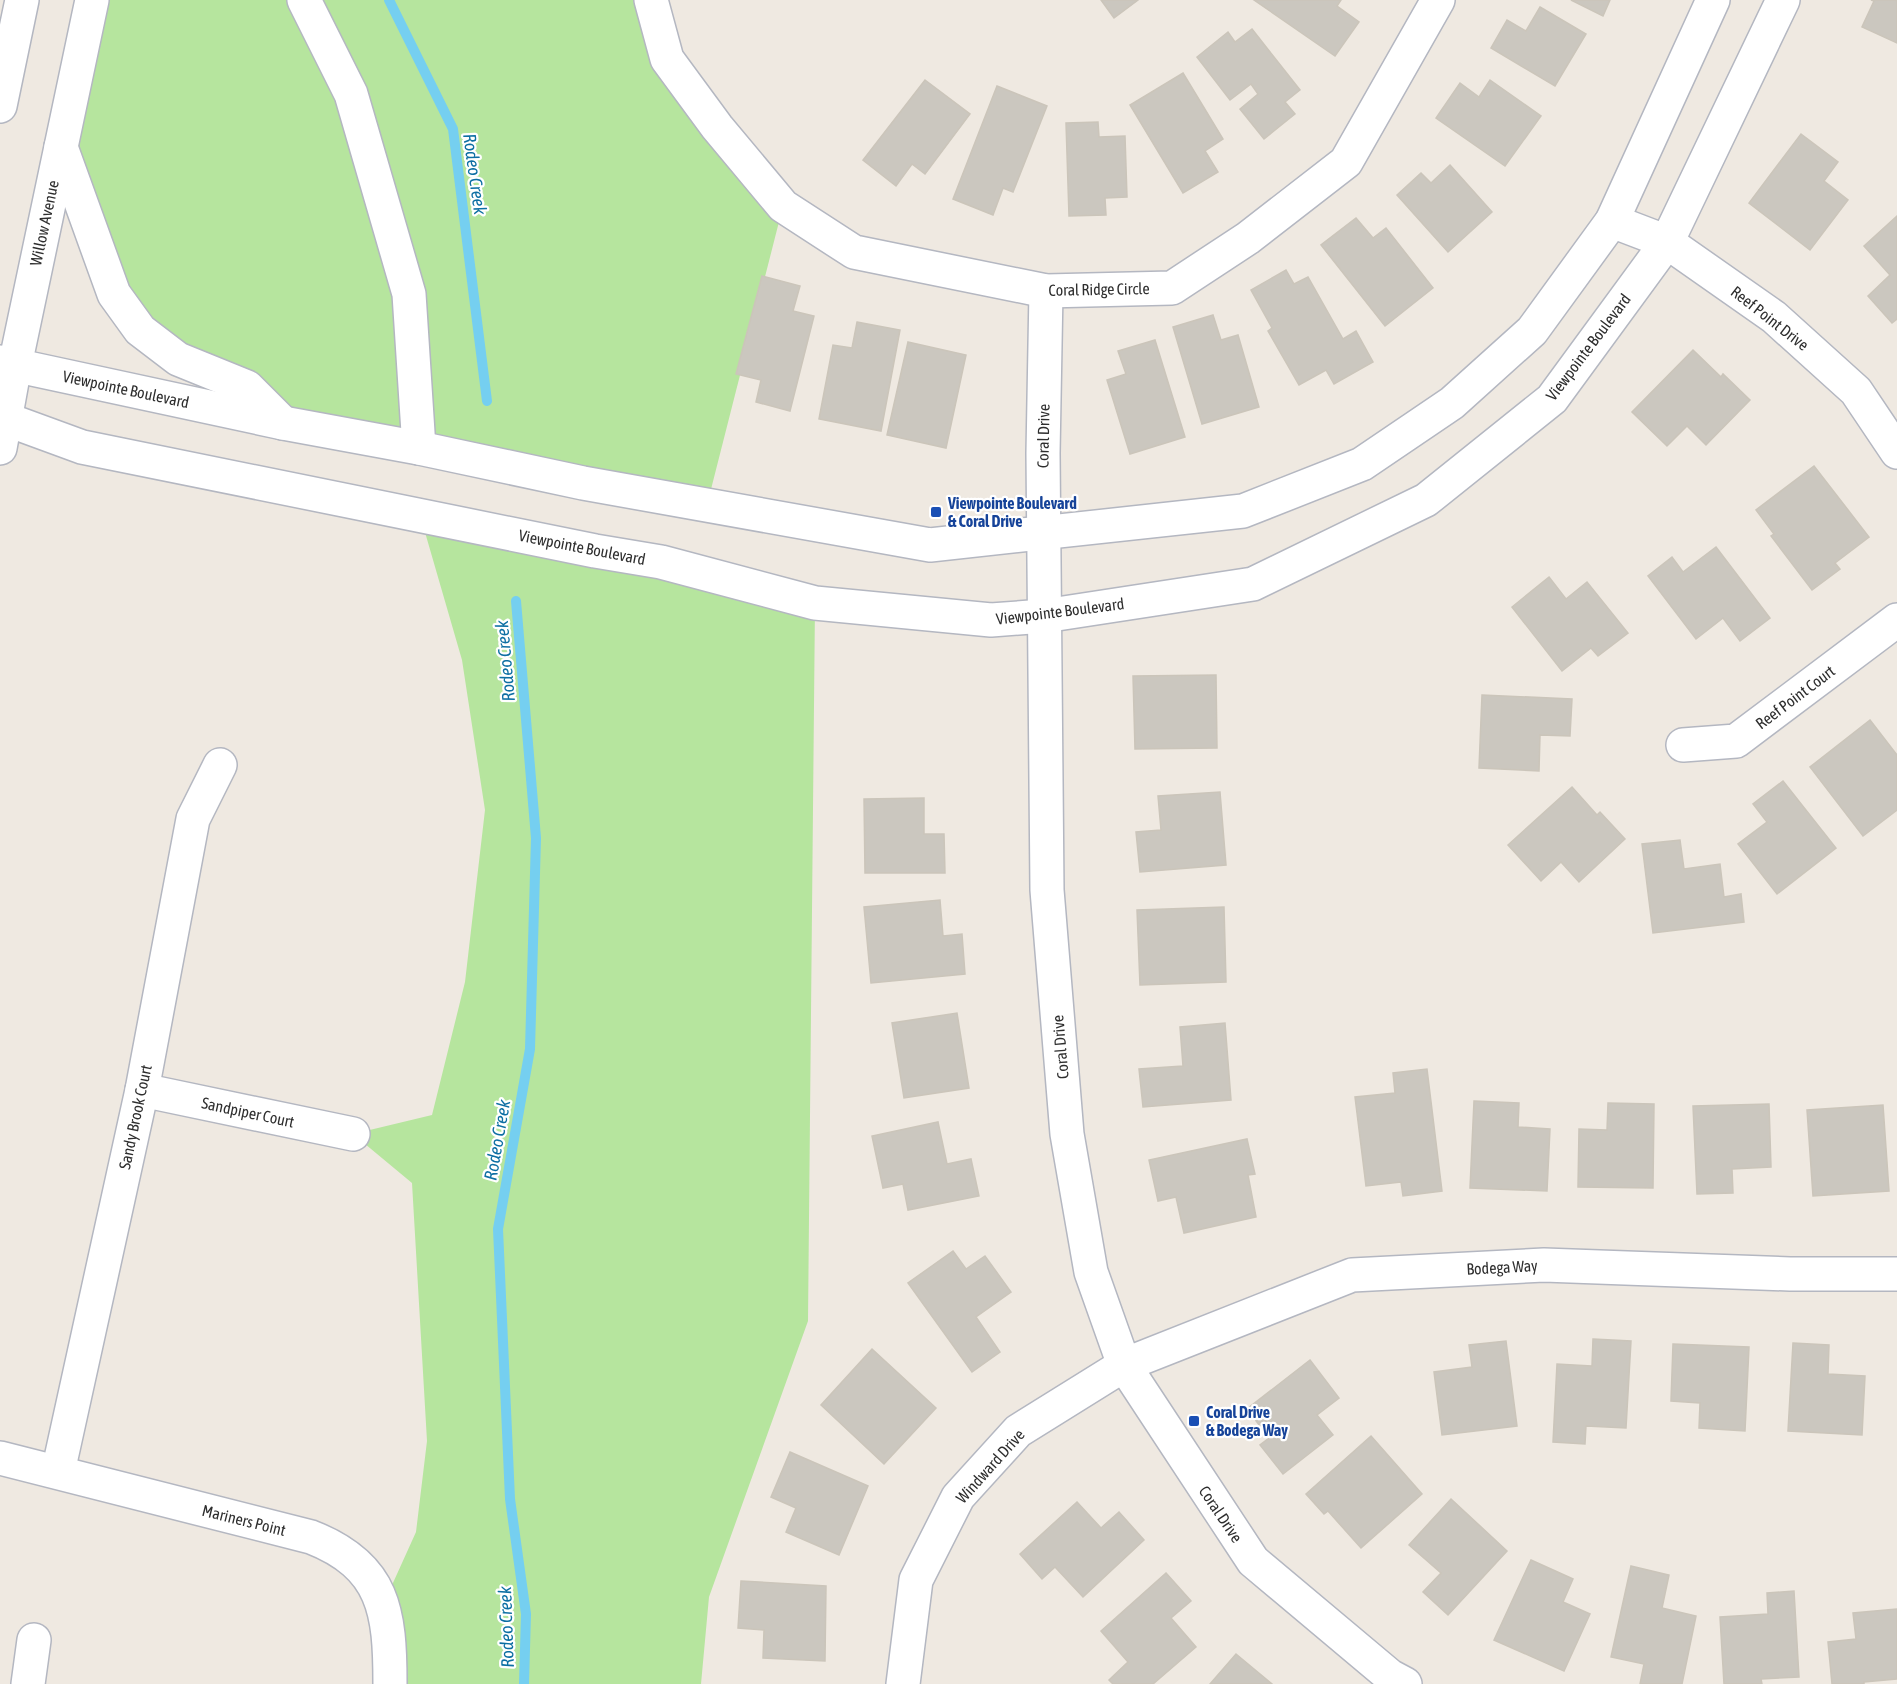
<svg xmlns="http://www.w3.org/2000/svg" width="1897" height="1684" viewBox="0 0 1897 1684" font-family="'Asap Condensed',sans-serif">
<rect width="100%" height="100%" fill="#efe9e1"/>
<g fill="#b6e59e">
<path d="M92 0H651L667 59 783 206 707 505 283 423 140 330 61 147Z"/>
<path d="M420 515 815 603 808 1321 709 1597 701 1684H390L383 1605 416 1532 427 1441 412 1183 353 1134 432 1115 465 982 485 810 462 660Z"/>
</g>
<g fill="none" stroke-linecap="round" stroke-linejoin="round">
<g stroke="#75cff0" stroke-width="10">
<path d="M389 0 453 129 487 401"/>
<path d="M516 601 536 838 530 1049 498 1229 510 1499 526 1614 524 1684"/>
</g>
</g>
<g fill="#cbc7bf" stroke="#cbc5ba" stroke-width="1.5">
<path d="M1101 0H1138L1114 18Z"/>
<path d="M1254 0H1341L1337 6 1359 22 1335 56Z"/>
<path d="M1571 0H1610L1603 16Z"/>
<path d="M1871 0H1897V43L1862 27 1874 1Z"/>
<path d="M1540 7 1586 34 1555 86 1491 48 1507 20 1526 31Z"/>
<path d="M1252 29 1300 90 1285 102 1295 114 1264 139 1240 109 1258 94 1251 84 1230 100 1197 57 1228 32 1235 42Z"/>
<path d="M1183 73 1223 139 1205 151 1218 172 1183 193 1130 105Z"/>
<path d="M925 80 970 114 925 174 912 164 896 186 863 160Z"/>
<path d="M1490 80 1541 116 1505 166 1436 118 1460 83 1479 97Z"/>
<path d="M997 86 1047 106 1013 192 1003 188 993 215 953 199Z"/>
<path d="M1098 122 1099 137 1125 136 1127 197 1105 198 1106 215 1069 216 1066 123Z"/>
<path d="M1801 134 1838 162 1824 181 1848 200 1810 250 1749 203Z"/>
<path d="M1450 165 1492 212 1448 252 1397 195 1421 173 1431 183Z"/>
<path d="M1897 216V319L1892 323 1868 296 1890 275 1864 246Z"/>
<path d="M1356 218 1373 238 1386 228 1433 288 1385 326 1321 245Z"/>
<path d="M1286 270 1294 284 1308 277 1343 339 1356 331 1373 362 1334 384 1326 370 1299 385 1268 331 1272 328 1251 290Z"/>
<path d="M762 276 800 286 793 311 814 316 790 411 756 402 761 380 736 374Z"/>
<path d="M1213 315 1221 340 1238 335 1259 407 1202 424 1173 327Z"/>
<path d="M857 322 900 330 881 431 819 419 833 345 852 348Z"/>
<path d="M1155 340 1185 437 1130 454 1107 380 1126 374 1118 351Z"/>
<path d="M908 342 966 355 946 448 887 435Z"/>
<path d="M1693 350 1721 377 1723 374 1750 400 1706 445 1687 426 1667 446 1632 412Z"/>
<path d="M1814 466 1869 537 1835 563 1840 569 1812 590 1771 536 1774 534 1756 510Z"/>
<path d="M1716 547 1770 618 1740 641 1723 618 1696 639 1648 576 1672 557 1683 572Z"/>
<path d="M1549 577 1566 599 1587 582 1628 633 1598 656 1591 648 1562 671 1512 607Z"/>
<path d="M1216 675 1217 748 1135 749 1133 676Z"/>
<path d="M1482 695 1572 699 1570 736 1540 735 1539 771 1479 768Z"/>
<path d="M1870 720 1897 755V810L1863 836 1810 767Z"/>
<path d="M1783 781 1836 848 1777 894 1738 844 1767 822 1753 804Z"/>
<path d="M1572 787 1597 815 1600 812 1625 839 1579 882 1561 862 1541 881 1508 845Z"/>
<path d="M1220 792 1226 865 1140 872 1136 832 1161 830 1158 796Z"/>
<path d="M924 798V834H944L945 873H865L864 799Z"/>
<path d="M1680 840 1684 869 1720 864 1724 897 1741 894 1744 922 1653 933 1642 844Z"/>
<path d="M940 900 943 936 962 934 965 974 871 983 864 907Z"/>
<path d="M1224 907 1226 982 1140 985 1137 910Z"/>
<path d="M957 1013 969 1088 904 1098 892 1023Z"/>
<path d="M1225 1023 1231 1100 1143 1107 1139 1069 1183 1066 1180 1027Z"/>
<path d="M1427 1069 1442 1191 1403 1196 1401 1182 1366 1186 1355 1097 1395 1093 1393 1073Z"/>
<path d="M1474 1101 1519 1103 1518 1127 1550 1129 1547 1191 1470 1188Z"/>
<path d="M1608 1103 1654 1104 1653 1188 1578 1187 1579 1129 1607 1130Z"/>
<path d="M1769 1104 1771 1167 1732 1169 1733 1193 1697 1194 1693 1106Z"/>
<path d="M1883 1105 1889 1191 1813 1196 1807 1110Z"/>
<path d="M938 1122 947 1164 971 1159 979 1196 908 1210 903 1184 883 1188 872 1136Z"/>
<path d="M1247 1139 1255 1174 1248 1175 1256 1217 1184 1233 1176 1197 1158 1201 1149 1160Z"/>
<path d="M953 1251 966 1269 985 1256 1011 1292 976 1317 1000 1352 972 1372 908 1283Z"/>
<path d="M1593 1339 1631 1341 1626 1428 1586 1426 1585 1444 1553 1442 1557 1364 1592 1366Z"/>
<path d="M1506 1341 1517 1426 1442 1435 1434 1372 1472 1367 1469 1345Z"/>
<path d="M1793 1343 1829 1345 1828 1374 1865 1376 1862 1435 1788 1431Z"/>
<path d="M1673 1344 1749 1347 1745 1431 1699 1428 1700 1403 1671 1401Z"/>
<path d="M872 1349 936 1408 884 1464 821 1405Z"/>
<path d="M1310 1360 1339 1398 1317 1415 1333 1435 1283 1474 1260 1445 1269 1438 1247 1409Z"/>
<path d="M1371 1436 1422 1494 1361 1548 1328 1511 1324 1514 1306 1494Z"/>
<path d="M790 1452 868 1486 839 1555 786 1532 796 1508 771 1497Z"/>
<path d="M1451 1499 1507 1551 1448 1615 1423 1592 1441 1573 1409 1545Z"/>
<path d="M1077 1502 1101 1528 1119 1512 1144 1540 1083 1597 1055 1567 1042 1579 1020 1554Z"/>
<path d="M1531 1560 1573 1579 1563 1602 1590 1614 1564 1671 1494 1640Z"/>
<path d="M1631 1566 1669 1575 1662 1608 1696 1616 1682 1684H1640L1644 1664 1611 1657Z"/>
<path d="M1166 1573 1191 1601 1171 1618 1196 1647 1153 1684H1113L1109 1680 1128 1662 1101 1631Z"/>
<path d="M741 1581 826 1586 825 1661 763 1658 764 1630 738 1628Z"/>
<path d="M1794 1591 1799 1677 1761 1679 1762 1684H1724L1720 1617 1768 1614 1767 1593Z"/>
<path d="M1897 1609V1679L1864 1682V1684H1832L1828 1642 1856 1639 1853 1613Z"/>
<path d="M1236 1654 1272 1684H1210Z"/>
</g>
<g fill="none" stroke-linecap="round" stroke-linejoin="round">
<defs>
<g id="minor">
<path d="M304 0 351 94 409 294 419 448"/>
<path d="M651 0 667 59 717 127 783 206 854 252 1046 291 1172 288 1248 238 1346 162 1438 0"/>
<path d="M0 106 22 0"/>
<path d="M61 147 114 294 140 330 178 359 247 387 283 423"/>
<path d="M1612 221 1667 242 1774 317 1856 391 1897 452"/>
<path d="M1046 291 1043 453 1047 890 1067 1134 1091 1272 1124 1365 1253 1561 1390 1676 1405 1684"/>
<path d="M0 362 283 423 419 448 583 483 930 545 1243 511 1362 464 1452 403 1532 331 1612 221 1713 0"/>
<path d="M0 417 82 447 595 551 661 562 815 603 991 620 1044 616 1253 584 1426 500 1552 399 1667 242 1783 0"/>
<path d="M0 448 15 365 92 0"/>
<path d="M1683 745 1736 741 1897 620"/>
<path d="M142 1090 353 1134"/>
<path d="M0 1458 311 1537C385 1566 390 1612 390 1684"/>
<path d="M58 1472 142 1090 193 819 220 765"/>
<path d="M28 1684 34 1640"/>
<path d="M903 1684 916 1580 958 1497 1018 1431 1124 1365 1352 1275 1544 1265 1790 1274H1897"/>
</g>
</defs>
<use href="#minor" stroke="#b4b7c1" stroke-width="36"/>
<use href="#minor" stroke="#fff" stroke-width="33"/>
</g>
<g fill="#1a4fb4" stroke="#fff" stroke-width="2">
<rect x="930" y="506" width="12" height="12" rx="3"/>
<rect x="1188" y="1415" width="12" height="12" rx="3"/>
</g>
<g text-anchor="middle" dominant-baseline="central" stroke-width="4.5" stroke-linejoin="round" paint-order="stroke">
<g font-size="16" fill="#2e2e2e" stroke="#fff">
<text transform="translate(44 223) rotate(-78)">Willow Avenue</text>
<text transform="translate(1099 289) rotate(-1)">Coral Ridge Circle</text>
<text transform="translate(1770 318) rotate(38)">Reef Point Drive</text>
<text transform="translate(1588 347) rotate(-53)">Viewpointe Boulevard</text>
<text transform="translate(126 389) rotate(12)">Viewpointe Boulevard</text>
<text transform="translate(1043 436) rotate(-89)">Coral Drive</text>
<text transform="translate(582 547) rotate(11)">Viewpointe Boulevard</text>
<text transform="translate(1060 611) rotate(-7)">Viewpointe Boulevard</text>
<text transform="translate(1795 697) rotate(-37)">Reef Point Court</text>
<text transform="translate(1060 1047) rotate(-95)">Coral Drive</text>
<text transform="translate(248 1112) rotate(12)">Sandpiper Court</text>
<text transform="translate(135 1117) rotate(-78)">Sandy Brook Court</text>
<text transform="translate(1502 1267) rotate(-3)">Bodega Way</text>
<text transform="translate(990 1466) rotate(-48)">Windward Drive</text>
<text transform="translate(1221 1514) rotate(56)">Coral Drive</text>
<text transform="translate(244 1520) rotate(14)">Mariners Point</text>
</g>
<g font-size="16" font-weight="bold" fill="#164399" stroke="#fff" text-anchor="start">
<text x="948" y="503">Viewpointe Boulevard<tspan x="948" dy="18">&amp; Coral Drive</tspan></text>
<text x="1206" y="1412">Coral Drive<tspan x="1206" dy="18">&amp; Bodega Way</tspan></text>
</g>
<g font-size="18" font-style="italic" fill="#0d6fa3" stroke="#fff">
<text transform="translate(475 174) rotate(82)">Rodeo Creek</text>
<text transform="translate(505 661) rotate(-95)">Rodeo Creek</text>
<text transform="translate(497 1140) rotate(-80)">Rodeo Creek</text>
<text transform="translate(506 1627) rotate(-92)">Rodeo Creek</text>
</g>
</g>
</svg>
